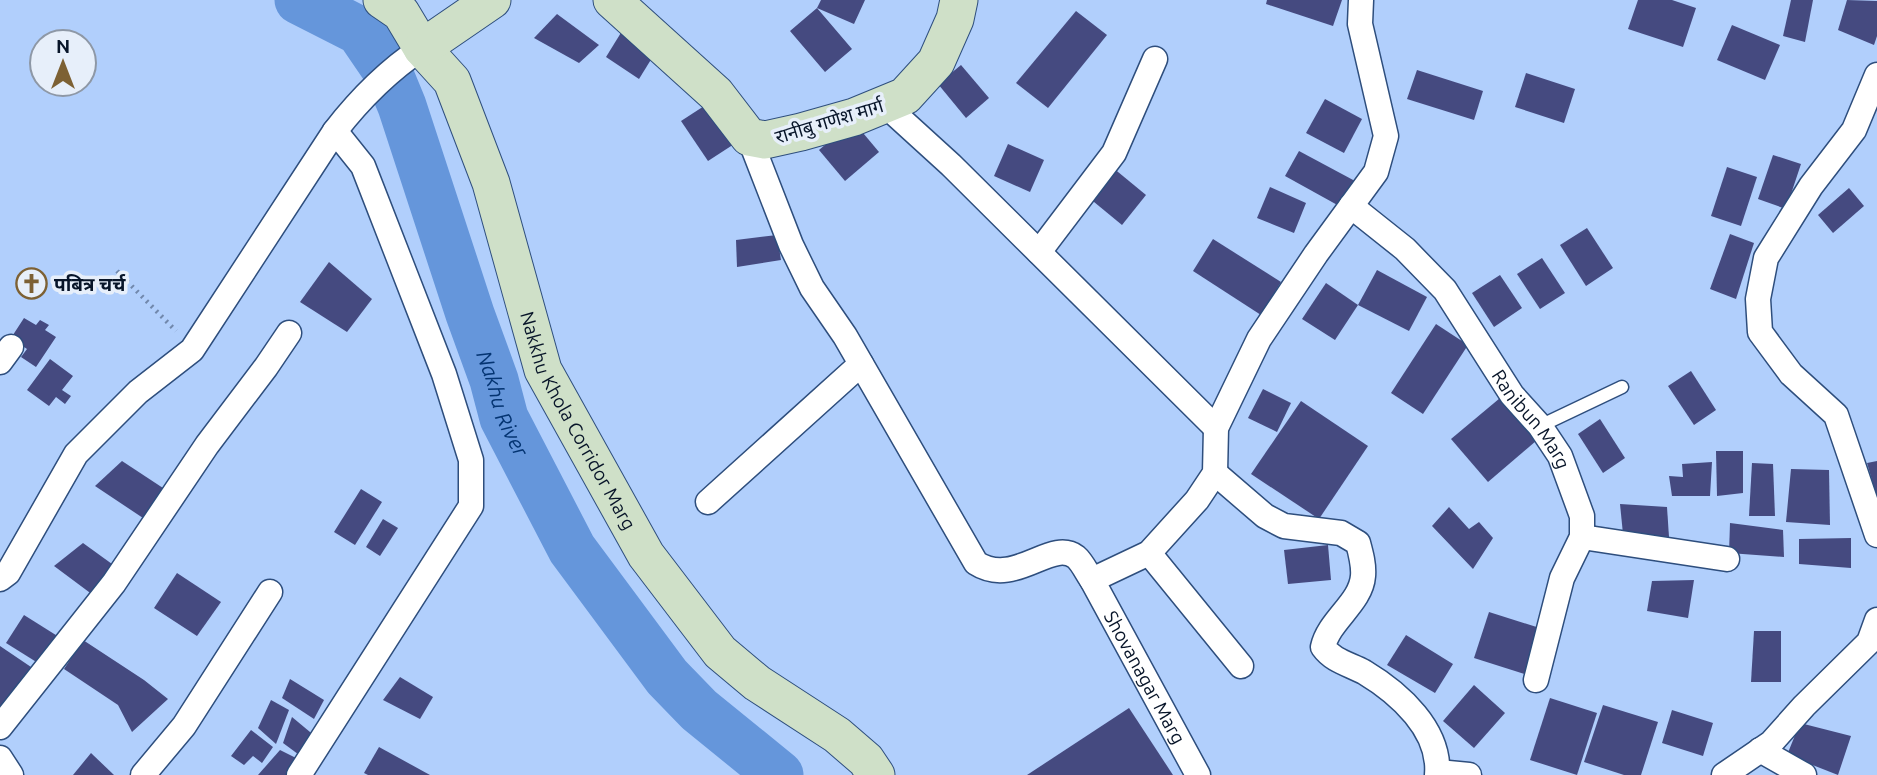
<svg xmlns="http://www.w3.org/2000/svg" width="1877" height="775" viewBox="0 0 1877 775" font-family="Ubuntu,'Noto Sans Devanagari',sans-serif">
<rect width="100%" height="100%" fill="#b1cffc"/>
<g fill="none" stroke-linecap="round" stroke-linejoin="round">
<path stroke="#6596db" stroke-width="49" id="s1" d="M299 0 360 31 388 72 402 106 470 314 494 380 504 418 572 549 667 677 699 710 779 775"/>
</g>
<g fill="#454a80">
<path d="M821 0H865L854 24 817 8 852 49 825 72 790 31 817 8Z"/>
<path d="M1267 0H1342L1333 26 1266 4Z"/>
<path d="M1638 0H1672L1696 8 1683 47 1628 29Z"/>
<path d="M1791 0H1813L1805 42 1783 36Z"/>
<path d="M1847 0 1877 1V36L1874 45 1838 30Z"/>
<path d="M1076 11 1107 35 1048 108 1016 83Z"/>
<path d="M557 14 599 45 579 63 534 38Z"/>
<path d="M627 23 660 45 639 79 606 57Z"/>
<path d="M1732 25 1780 45 1765 80 1717 60Z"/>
<path d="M961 65 989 98 966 118 938 84Z"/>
<path d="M1417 70 1483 91 1474 120 1407 99Z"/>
<path d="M1526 73 1575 89 1564 123 1515 107Z"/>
<path d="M718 97 745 137 708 161 681 121Z"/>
<path d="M1325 99 1362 119 1344 153 1306 133Z"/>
<path d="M853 121 879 152 845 181 819 150Z"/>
<path d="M1008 144 1044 160 1030 192 994 176Z"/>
<path d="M1299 151 1355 181 1341 207 1285 176Z"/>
<path d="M1773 155 1801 164 1786 209 1758 199Z"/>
<path d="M1112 167 1146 195 1122 225 1088 197Z"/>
<path d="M1727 167 1757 177 1741 226 1711 216Z"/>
<path d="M1270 187 1306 203 1294 233 1257 218Z"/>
<path d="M1849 188 1864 206 1833 233 1818 215Z"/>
<path d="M1587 228 1613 268 1586 286 1560 245Z"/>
<path d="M1730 234 1754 243 1736 299 1710 289Z"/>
<path d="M777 235 781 260 737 267 736 240Z"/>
<path d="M1213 239 1281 282 1261 315 1193 271Z"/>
<path d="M1542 258 1565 293 1540 309 1517 274Z"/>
<path d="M329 262 372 299 347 332 300 302Z"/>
<path d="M1377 270 1427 297 1409 331 1358 305Z"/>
<path d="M1500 275 1522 308 1494 327 1472 293Z"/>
<path d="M1326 283 1358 305 1335 340 1302 319Z"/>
<path d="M24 318 36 325 40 320 49 325 45 330 56 337 36 367 21 357 27 349 11 338Z"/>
<path d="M1436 324 1468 345 1423 414 1391 393Z"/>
<path d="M50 359 73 376 62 390 71 396 65 404 56 397 49 406 27 390Z"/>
<path d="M1691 371 1716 410 1694 425 1668 386Z"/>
<path d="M1263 389 1291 403 1277 432 1248 418Z"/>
<path d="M1506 393 1543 435 1488 482 1451 439Z"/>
<path d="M1301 401 1368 446 1319 519 1251 474Z"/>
<path d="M1600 419 1625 458 1603 473 1578 434Z"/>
<path d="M1716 451H1743V493L1717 496Z"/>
<path d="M122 461 163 488 143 518 95 486Z"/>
<path d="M1877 461V494H1876L1867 463Z"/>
<path d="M1712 462 1710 496H1672L1669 476 1683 477 1682 464Z"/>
<path d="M1752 463 1773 464 1775 516H1749Z"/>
<path d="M1791 469 1829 470 1830 525 1786 522Z"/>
<path d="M361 489 382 502 355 545 334 532Z"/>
<path d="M1620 504 1667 507 1669 537 1623 534Z"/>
<path d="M1449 507 1469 529 1479 522 1493 538 1473 569 1432 526Z"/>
<path d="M383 519 398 528 380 556 366 547Z"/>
<path d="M1730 523 1783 530 1784 557 1729 553Z"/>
<path d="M1851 538V568L1799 564V539Z"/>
<path d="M83 543 112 564 93 595 54 566Z"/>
<path d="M1328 545 1331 580 1288 584 1284 550Z"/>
<path d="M177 573 221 602 197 636 154 608Z"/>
<path d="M1694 580 1688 618 1647 611 1652 581Z"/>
<path d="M1489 612 1546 630 1531 676 1474 658Z"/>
<path d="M24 615 59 637 38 663 6 643Z"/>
<path d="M1754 631H1781V682H1751Z"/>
<path d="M1406 635 1453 664 1435 693 1387 665Z"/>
<path d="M83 640 144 680 168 699 132 732 118 705 64 669Z"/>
<path d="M0 646 31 667 0 709Z"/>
<path d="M400 677 433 697 420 719 383 700Z"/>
<path d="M290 679 324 700 314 719 282 698Z"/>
<path d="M1474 685 1505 713 1474 748 1443 721Z"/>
<path d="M1550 698 1597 713 1577 775 1530 760Z"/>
<path d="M271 700 289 710 276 744 258 728Z"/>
<path d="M1603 705 1658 722 1641 775H1624L1584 762Z"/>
<path d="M1129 708 1173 775H1027Z"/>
<path d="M1672 710 1713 723 1703 756 1662 743Z"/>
<path d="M292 717 316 737 302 757 283 743Z"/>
<path d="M1800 723 1851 736 1838 775 1787 755Z"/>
<path d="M251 730 273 747 262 763 253 756 244 765 231 756Z"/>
<path d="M379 747 430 775H368L364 773Z"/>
<path d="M280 750 302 761 293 775H258Z"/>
<path d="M91 753 114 775H73Z"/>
</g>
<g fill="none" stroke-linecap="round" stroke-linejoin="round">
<defs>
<path id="lane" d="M1540 426 1622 387"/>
<g id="street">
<path d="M1877 75 1854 130 1811 186 1766 258 1758 299 1760 332 1791 374 1836 415 1877 535"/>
<path d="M884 104 951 165 1216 428"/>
<path id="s2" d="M749 137 791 245 812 288 845 336 976 563C1015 588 1051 538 1076 557 1082 562 1087 573 1092 580L1198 775"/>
<path id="s3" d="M1351 206 1405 249 1445 290 1512 395 1540 426 1560 456 1582 516V537L1562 578 1536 680"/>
<path d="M1039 252 1114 153 1155 59"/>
<path d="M0 362 11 347"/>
<path d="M1215 473 1265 516 1284 526 1341 533 1358 543C1361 554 1364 565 1363 576 1361 603 1329 620 1323 647 1333 661 1349 664 1364 672 1399 693 1441 730 1437 775"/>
<path d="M708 502 861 364"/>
<path d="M1582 537 1727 559"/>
<path d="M1149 553 1241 666"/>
<path d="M0 579 8 573 76 454 138 392 192 350 335 131C359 100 389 70 422 48"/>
<path d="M1092 580 1149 553 1197 500 1215 473 1216 428 1259 339 1316 254 1376 172 1386 136 1360 24 1361 0"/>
<path d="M0 727 114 583 207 445 266 367 289 333"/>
<path d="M1760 750 1804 775"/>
<path d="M0 758 11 775"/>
<path d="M1438 772 1469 775"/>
<path d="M143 775 184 726 270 592"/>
<path d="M299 775 471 506V460L444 374 363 166 335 131"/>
<path d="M1724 775 1771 743 1804 706 1869 642 1877 620"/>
</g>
<g id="secondary">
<path id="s4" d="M382 0 401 13 422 48 452 81 491 183 543 370 646 555 720 652 757 683 837 735 866 760 876 775"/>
<path d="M612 0 716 94 749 137 765 140 801 132 854 117 905 96 936 62 955 19 959 0"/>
<path d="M422 48 492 0"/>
</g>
</defs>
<use href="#lane" stroke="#2e4e7d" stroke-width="15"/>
<use href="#street" stroke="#2e4e7d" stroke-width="27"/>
<use href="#secondary" stroke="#2e4e7d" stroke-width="39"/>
<path stroke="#7188ac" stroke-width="4.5" stroke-dasharray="2 5" stroke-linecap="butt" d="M117 271 176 331"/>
<use href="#lane" stroke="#fff" stroke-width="12"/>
<use href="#street" stroke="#fff" stroke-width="24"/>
<use href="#secondary" stroke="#cfe0c8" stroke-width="37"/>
</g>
<defs>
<symbol id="church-ring" viewBox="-11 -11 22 22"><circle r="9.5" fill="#e7effa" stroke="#7d6134" stroke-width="1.5"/><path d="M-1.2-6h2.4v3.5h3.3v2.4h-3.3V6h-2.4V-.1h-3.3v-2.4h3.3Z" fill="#7d6134"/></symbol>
</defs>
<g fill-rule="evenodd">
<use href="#church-ring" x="14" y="266" width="35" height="35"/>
</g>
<g text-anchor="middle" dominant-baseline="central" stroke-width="7" stroke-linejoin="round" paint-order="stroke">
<g font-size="19" fill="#081529" stroke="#e7effa">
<text transform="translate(829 121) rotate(-17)">रानीबु गणेश मार्ग</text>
<text stroke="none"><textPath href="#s4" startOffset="472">Nakkhu Khola Corridor Marg</textPath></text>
<text stroke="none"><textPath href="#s3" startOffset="282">Ranibun Marg</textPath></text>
<text stroke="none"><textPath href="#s2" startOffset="728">Shovanagar Marg</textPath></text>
</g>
<g font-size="19" font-weight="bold" fill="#081529" stroke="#e7effa" text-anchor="start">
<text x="54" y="284">पबित्र चर्च</text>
</g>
<g font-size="21" font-style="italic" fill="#043472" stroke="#e7effa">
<text stroke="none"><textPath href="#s1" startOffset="469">Nakhu River</textPath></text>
</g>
</g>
<g transform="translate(63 63)"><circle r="33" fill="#e7effa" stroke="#8e98a6" stroke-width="2"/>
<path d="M0-5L12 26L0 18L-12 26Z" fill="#7d6134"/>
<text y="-10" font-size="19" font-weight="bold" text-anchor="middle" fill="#081529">N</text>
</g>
</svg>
